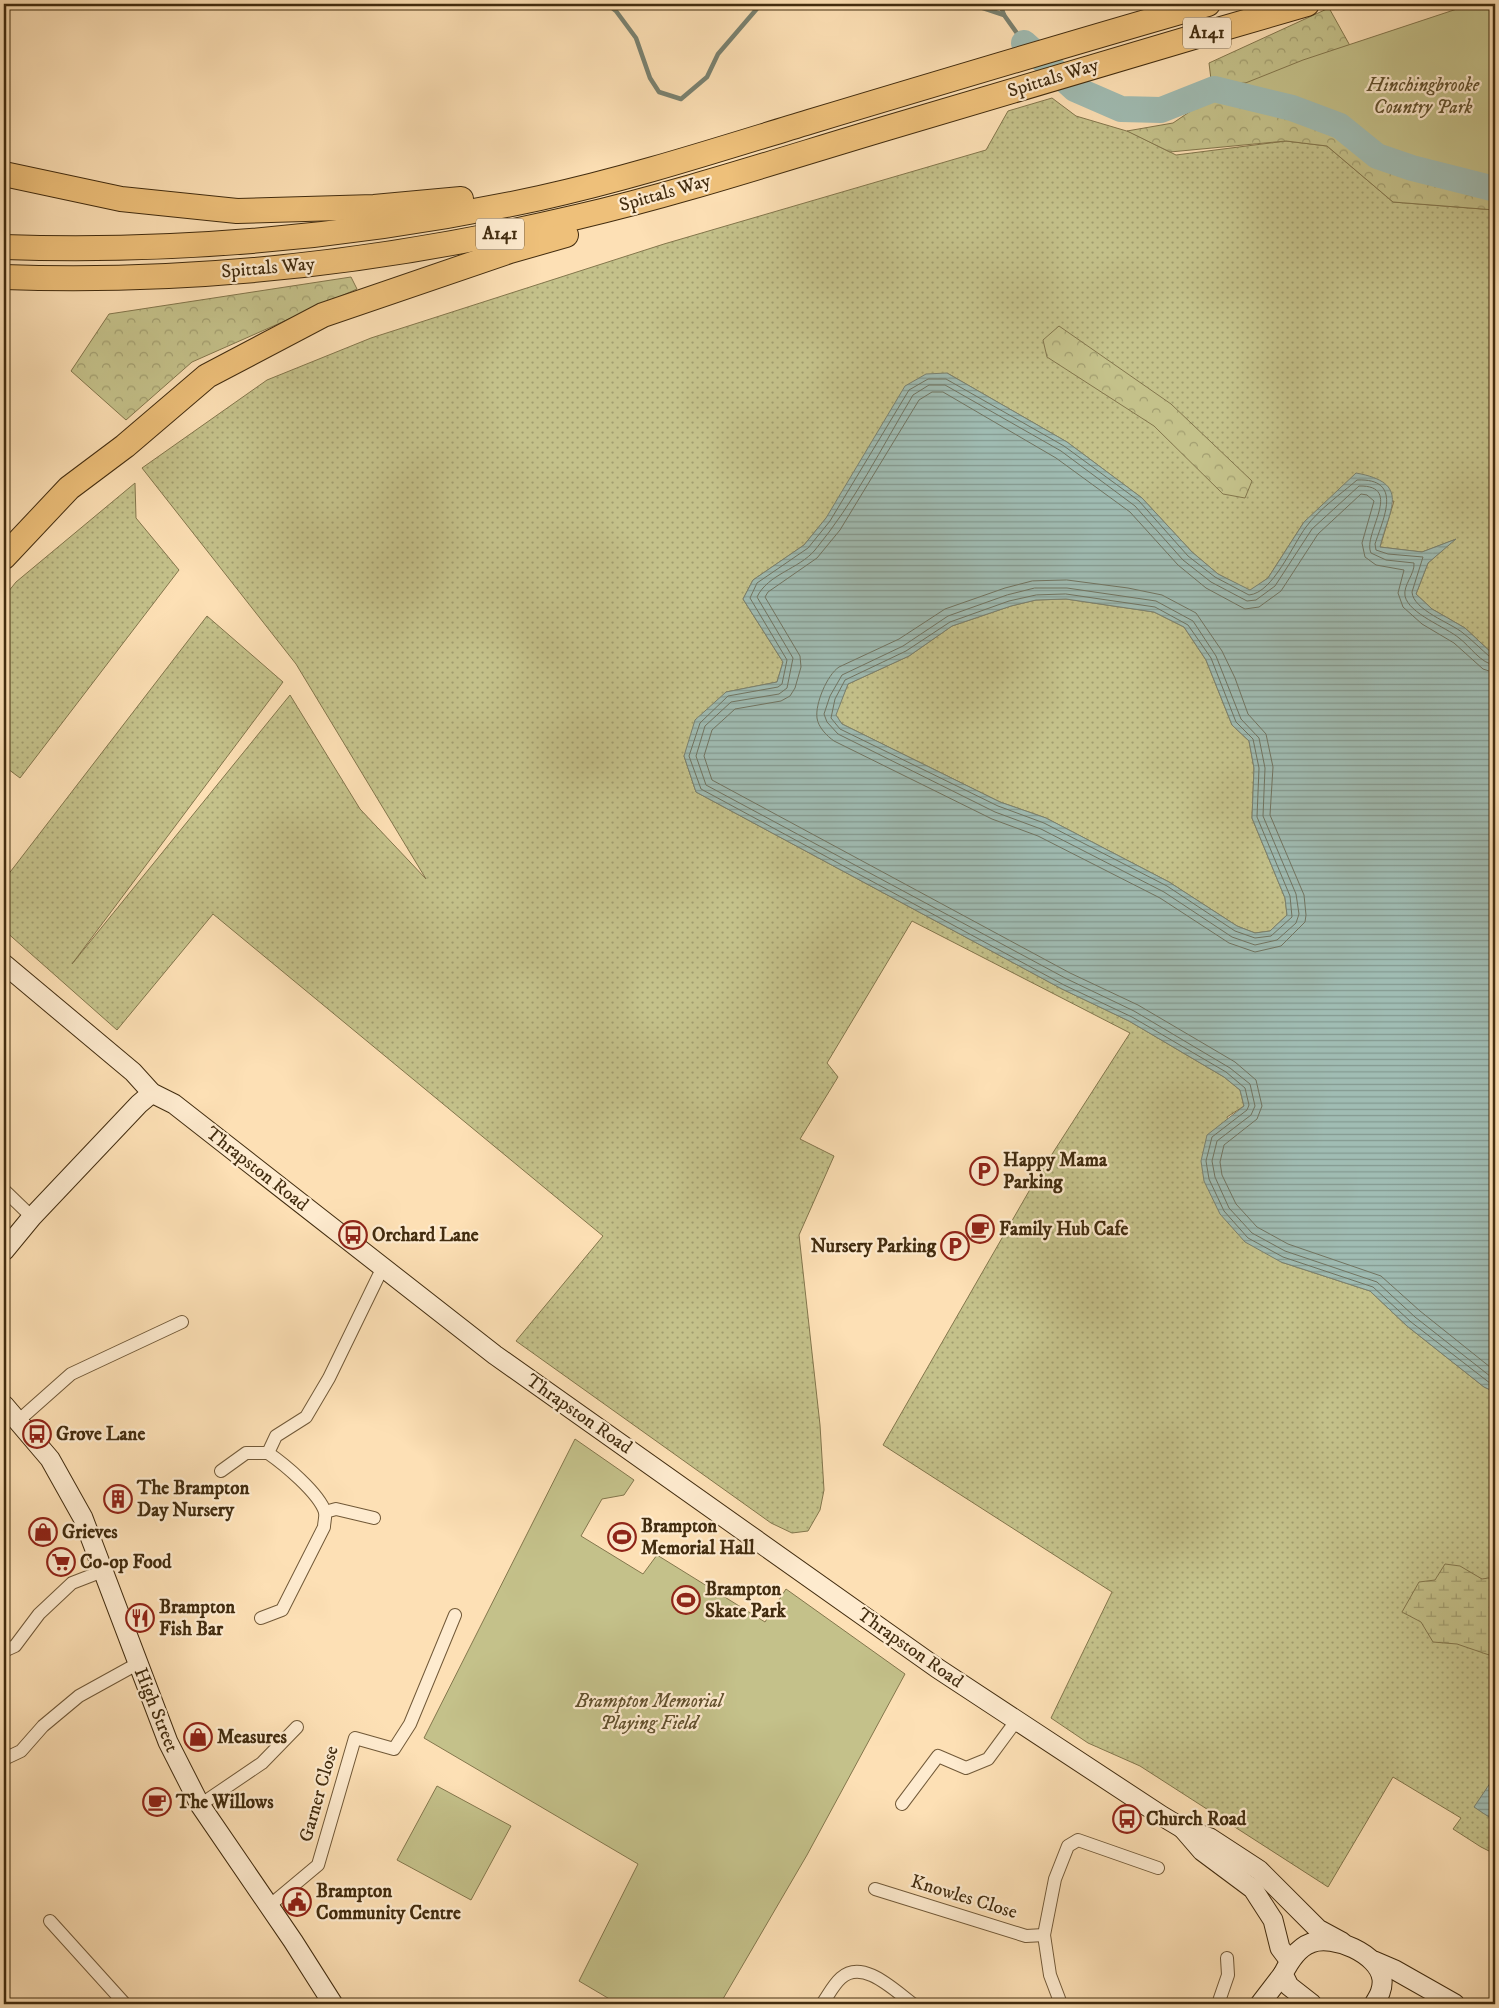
<svg xmlns="http://www.w3.org/2000/svg" width="1499" height="2008" viewBox="0 0 1499 2008" font-family="'IM FELL DW Pica',serif">
<defs>
<pattern id="grass-dots" width="8" height="8" patternUnits="userSpaceOnUse" patternTransform="scale(1.25)"><rect width="8" height="8" fill="#c4c18a"/><path d="M2 2h.1M6 6h.1" fill="none" stroke="#a19d6f" stroke-width="1.8" stroke-linecap="round"/></pattern>
<pattern id="forest-crowns" width="20" height="18" patternUnits="userSpaceOnUse" patternTransform="scale(1.25)"><rect width="20" height="18" fill="#c4c18a"/><path d="M2 6a3 3 0 1 1 6 0M12 15a3 3 0 1 1 6 0" fill="none" stroke="#a19d6f"/></pattern>
<pattern id="wetland-marsh" width="20" height="14" patternUnits="userSpaceOnUse" patternTransform="scale(1.25)"><rect width="20" height="14" fill="#c4c18a"/><path d="M1 5h8M5 5V1M11 12h8M15 12V8" fill="none" stroke="#a19d6f"/></pattern>
<pattern id="water-rules" width="6" height="5" patternUnits="userSpaceOnUse" patternTransform="scale(1.25)"><rect width="6" height="5" fill="#a0bcb3"/><path d="M0 2.5h6" fill="none" stroke="#849990"/></pattern>
</defs>
<rect width="100%" height="100%" fill="#fde0b5"/>
<filter id="stains"><feTurbulence type="fractalNoise" baseFrequency=".004" numOctaves="4"/><feColorMatrix values="0 0 0 0 .2 0 0 0 0 .09 0 0 0 0 .02 0 0 0 .5 -.17"/></filter>
<radialGradient id="worn" r=".72"><stop offset=".6" stop-color="#630" stop-opacity="0"/><stop offset="1" stop-color="#630" stop-opacity=".3"/></radialGradient>
<g fill="url(#grass-dots)" stroke="#83764c">
<path d="M1052 98 1076 116 1130 132 1176 155 1286 141 1327 146 1393 202 1495 210V656L1465 628 1432 609 1416 594 1428 563 1454 540 1422 552 1380 547 1394 501 1304 522 1268 578 1250 591 1218 574 1192 552 1142 498 1067 442 947 373 804 545 753 580 743 599 783 662 777 682 726 692 684 756 696 792 1062 989 1129 1021 1224 1077 1240 1090 1244 1106 1227 1117 1281 1262 1370 1291 1407 1326 1484 1387 1495 1392V1854L1481 1847 1453 1829 1461 1818 1393 1777 1328 1887 1140 1766 1088 1743 1051 1718 1112 1592 883 1445 1036 1179 1130 1033 912 921 827 1063 838 1077 800 1139 834 1156 799 1235 820 1425 824 1490 820 1510 808 1531 792 1533 771 1523 516 1341 603 1236 213 914 117 1030 4 930V880L207 616 283 682 72 964 290 695 360 809 426 879 296 664 142 468 267 380 371 338 664 244 986 150 1008 111Z"/>
<path d="M135 483 136 518 179 570 20 778 4 766V597L16 582Z"/>
<path d="M1066 599 1154 612 1184 627 1206 660 1232 725 1249 741 1254 768 1252 818 1285 898 1287 915 1270 931 1255 933 1237 926 1169 882 1046 818 1000 802 842 724 835 715 848 684 909 656 952 626 1011 606 1036 600Z"/>
</g>
<g fill="url(#forest-crowns)" stroke="#83764c">
<path d="M1329 8 1358 60 1495 158V210L1393 202 1327 146 1286 141 1170 152 1127 131 1173 123 1213 96 1209 63Z"/>
<path d="M351 277 357 289 192 362 126 420 71 371 109 314Z"/>
<path d="M1059 326 1171 404 1252 481 1245 498 1223 494 1154 426 1047 357 1043 340Z"/>
</g>
<path fill="url(#wetland-marsh)" stroke="#83764c" d="M1445 1564 1460 1566 1482 1579 1495 1577V1657L1457 1644 1433 1642 1421 1622 1402 1612 1419 1582 1435 1580Z"/>
<g fill="#c4c18a" stroke="#83764c">
<path d="M1472 4H1495V189C1460 180 1409 173 1378 156 1363 148 1354 132 1339 125 1300 106 1256 100 1213 96L1303 60Z"/>
<path d="M575 1439 634 1480 624 1495 602 1499 581 1536 643 1574 657 1555 765 1622 786 1589 905 1674 807 1855 720 2004H618L579 1981 638 1864 424 1738Z"/>
<path d="M437 1786 511 1826 471 1900 397 1860Z"/>
</g>
<g fill="url(#water-rules)" stroke="#7a8271" fill-rule="evenodd">
<path d="M947 373 1067 442 1142 498 1192 552 1218 574 1250 590 1268 578 1304 522 1356 473C1412 483 1389 509 1380 547L1422 552 1456 539 1428 563 1416 594 1432 609 1465 628 1495 656V1392L1484 1387 1407 1326 1370 1291 1281 1262 1245 1242 1220 1214 1204 1181 1201 1161 1207 1135 1244 1106 1240 1090 1224 1077 1129 1021 1062 989 696 792 684 756 695 720 726 692 777 682 783 662 743 599 753 580 804 545 826 518 905 386 926 374ZM1066 599 1154 612 1184 627 1206 660 1232 725 1249 741 1254 768 1252 818 1285 898 1287 915 1270 931 1255 933 1237 926 1169 882 1046 818 1000 802 842 724 836 715 848 684 909 656 952 626 1011 606 1036 600Z"/>
<path d="M1495 1776V1821L1474 1807Z"/>
</g>
<g fill="none" stroke-linecap="round" stroke-linejoin="round">
<g stroke="#717461" stroke-width="1">
<path d="M1067 580 1128 588 1162 595 1196 613 1222 651 1235 678 1248 714 1266 734 1273 767 1270 815 1304 895 1306 915 1305 922 1281 946 1255 952 1229 943 1160 898 1038 836 992 819 834 741C827 736 818 727 817 718 815 704 827 675 839 667L899 639 945 609 1005 588 1032 581Z"/>
<path d="M1035 588H1067L1156 601 1193 621 1216 656 1241 719 1259 738 1265 768 1263 816 1296 894 1299 914 1296 923 1277 940 1255 945 1232 937 1164 892 1041 829 995 812 838 734 827 722 824 714 830 696 842 675 903 646 948 616 1007 595Z"/>
<path d="M1066 594 1155 607 1188 625 1211 658 1236 722 1253 739 1259 768 1257 817 1290 896 1292 917 1271 936 1255 938 1235 931 1167 886 1044 823 998 806 840 729 831 718 835 699 845 680 906 651 950 622 1009 601 1036 595Z"/>
<path d="M1495 659 1490 657C1481 649 1473 641 1463 633 1451 623 1413 610 1412 592L1423 557 1388 554 1376 550 1375 544C1383 519 1404 478 1357 480 1341 494 1319 509 1306 527 1293 544 1273 593 1249 595L1215 577 1188 556 1139 501 1064 446 946 379H928L909 390 830 521 808 548 757 583 750 598 787 660 782 684 778 687 728 696 700 723 689 756 701 789 1064 985 1132 1017 1226 1072 1245 1088 1249 1105 1247 1110 1212 1137 1206 1161 1209 1179 1224 1211 1248 1238 1283 1257 1373 1287 1411 1322 1495 1387"/>
<path d="M1495 665C1481 664 1470 646 1459 638 1446 627 1409 614 1405 596 1403 585 1415 574 1414 563L1386 560 1371 553C1362 534 1405 485 1359 486L1312 529 1275 586 1256 600 1247 601 1211 582 1183 560 1135 506 1061 451 945 385H929L913 395C882 447 854 503 815 550 799 569 768 574 757 597L793 658 787 688 779 694 731 702 705 726 696 756 706 785 1067 979 1134 1011 1230 1068 1250 1084 1255 1106 1251 1115 1217 1141 1212 1161 1215 1177 1229 1208 1252 1233 1285 1251 1377 1282 1415 1317 1495 1380"/>
<path d="M1495 673 1483 669 1454 643 1422 624 1403 607 1398 593 1404 570 1376 565 1365 557 1362 543 1374 501 1367 495 1361 494 1318 534 1281 591 1259 607 1245 609 1206 588 1178 565 1130 512 1056 458 943 392H932L919 400 840 530 817 558 768 592 765 597 800 656 801 667 795 688 790 696 781 701 735 709 712 730 704 756 712 780 1070 973 1138 1005 1235 1062 1256 1080 1262 1106 1257 1119 1224 1145 1220 1162 1222 1175 1236 1204 1257 1227 1288 1244 1381 1276 1420 1311 1495 1371"/>
</g>
<g stroke="#7a8271" stroke-width="4.5">
<path d="M607 4 616 11 636 38 650 78 659 92 681 99 707 77 718 54 761 4"/>
<path d="M971 4 1004 15 1024 43"/>
<path d="M1000 4 1004 15"/>
</g>
<path stroke="#a0bcb3" stroke-width="26" d="M1024 43 1075 89 1121 109 1161 110 1214 89 1292 108 1340 126 1377 156 1412 168 1495 189"/>
<defs>
<g id="street">
<path d="M4 1190 32 1217"/>
<path d="M18 1421 71 1374 182 1322"/>
<path d="M221 1471 246 1453H268"/>
<path d="M325 1512 336 1509 374 1518"/>
<path d="M261 1618 282 1610 324 1527C324 1523 326 1516 325 1512 319 1493 284 1464 268 1453L276 1436 306 1417 329 1378 382 1269"/>
<path d="M4 1651 15 1646 39 1614 72 1583 103 1571"/>
<path d="M4 1759 21 1751 43 1726 79 1696 137 1664"/>
<path d="M902 1804 938 1756 966 1768 988 1759 1016 1721"/>
<path d="M200 1805 262 1763 297 1727"/>
<path d="M875 1889 1026 1936 1044 1935"/>
<path d="M269 1906 318 1865 355 1738 394 1749 410 1724 455 1615"/>
<path d="M50 1921 125 2004"/>
<path d="M822 2004C828 1996 833 1985 841 1978 863 1958 895 1991 913 2004"/>
<path d="M1061 2004 1050 1975 1044 1935 1055 1879 1068 1846 1078 1840 1158 1868"/>
<path d="M1218 2004 1228 1975 1227 1958"/>
</g>
<g id="secondary">
<path d="M4 964 133 1072 152 1093 174 1104 495 1355 937 1668 1162 1816 1182 1828 1210 1838 1259 1870 1318 1929 1342 1942"/>
<path d="M4 1251 32 1217 139 1104 152 1093"/>
<path d="M4 1405 50 1459 83 1518 168 1742 200 1805 293 1941 333 2004"/>
<path d="M1183 1829 1202 1851 1253 1889 1273 1920 1280 1948 1289 1960"/>
<path d="M1374 1961 1395 1970 1455 2004"/>
<path d="M1260 2004 1283 1974"/>
<path d="M1312 2004 1289 1986 1283 1974C1289 1962 1297 1948 1311 1943 1333 1934 1379 1954 1382 1979 1383 1989 1379 1996 1374 2004"/>
</g>
<g id="highway">
<path d="M4 174 121 199 237 211 374 207 461 199"/>
<path d="M4 247C184 253 364 236 540 198 631 178 720 149 809 122 942 82 1075 42 1208 4"/>
<path d="M4 277C196 284 390 261 577 217 684 192 789 157 894 126 1031 85 1169 44 1307 4"/>
<path d="M4 557 69 488 125 446 207 376 323 315 510 251 566 235"/>
</g>
</defs>
<use href="#street" stroke="#715938" stroke-width="14"/>
<use href="#secondary" stroke="#422c0f" stroke-width="21"/>
<use href="#highway" stroke="#422c0f" stroke-width="26"/>
<use href="#street" stroke="#feebcf" stroke-width="12"/>
<use href="#secondary" stroke="#feebcf" stroke-width="19"/>
<use href="#highway" stroke="#eec07a" stroke-width="24"/>
</g>
<defs>
<symbol id="parking-ring" viewBox="-11 -11 22 22"><circle r="9.5" fill="#feebcf" stroke="#8f2418" stroke-width="1.5"/><path d="M-3.5-5.5H1a3.5 3.5 0 0 1 0 7H-1V5.5H-3.5ZM-1-3.4V-.6H.8a1.4 1.4 0 0 0 0-2.8Z" fill="#8f2418"/></symbol>
<symbol id="cafe-ring" viewBox="-11 -11 22 22"><circle r="9.5" fill="#feebcf" stroke="#8f2418" stroke-width="1.5"/><path d="M-5.5-4.5H6V0H3Q3 3.5 0 3.5H-2.5Q-5.5 3.5-5.5 0ZM3-3.2v2h1.7v-2ZM-6 4.5H4V6H-6Z" fill="#8f2418"/></symbol>
<symbol id="bus-ring" viewBox="-11 -11 22 22"><circle r="9.5" fill="#feebcf" stroke="#8f2418" stroke-width="1.5"/><path d="M-5-6H5V4H4V6H2V4H-2V6H-4V4H-5ZM-3.5-4V0h7V-4ZM-3.5 1.2v1.5H-2V1.2ZM2 1.2v1.5H3.5V1.2Z" fill="#8f2418"/></symbol>
<symbol id="building-ring" viewBox="-11 -11 22 22"><circle r="9.5" fill="#feebcf" stroke="#8f2418" stroke-width="1.5"/><path d="M-4-6H4V6H1V3H-1V6H-4ZM-2.5-4.3h1.7v1.8h-1.7ZM.8-4.3h1.7v1.8H.8ZM-2.5-1h1.7V.8h-1.7ZM.8-1h1.7V.8H.8Z" fill="#8f2418"/></symbol>
<symbol id="shop-ring" viewBox="-11 -11 22 22"><circle r="9.5" fill="#feebcf" stroke="#8f2418" stroke-width="1.5"/><path d="M-5-2.5h2.3a2.7 3.5 0 0 1 5.4 0H5L5.5 6h-11ZM-1.5-2.5h3a1.5 2.3 0 0 0-3 0Z" fill="#8f2418"/></symbol>
<symbol id="stadium-ring" viewBox="-11 -11 22 22"><circle r="9.5" fill="#feebcf" stroke="#8f2418" stroke-width="1.5"/><path d="M0-5a6.5 5 0 1 0 0 10a6.5 5 0 1 0 0-10ZM-3.5-1.8h7v3.6h-7Z" fill="#8f2418"/></symbol>
<symbol id="supermarket-ring" viewBox="-11 -11 22 22"><circle r="9.5" fill="#feebcf" stroke="#8f2418" stroke-width="1.5"/><path d="M-6-5.5h2.5l.6 2H6L4.5 2H-2.5L-4.4-4H-6ZM-1.5 3.2a1.3 1.3 0 1 0 .1 0ZM3 3.2a1.3 1.3 0 1 0 .1 0Z" fill="#8f2418"/></symbol>
<symbol id="restaurant-ring" viewBox="-11 -11 22 22"><circle r="9.5" fill="#feebcf" stroke="#8f2418" stroke-width="1.5"/><path d="M-5-6h1v4h1v-4h1v4h1v-4h1v5L-1.5 .5V6h-2V.5L-5-1ZM5-6V6H3V1.5H1.5Q1.5-4 5-6Z" fill="#8f2418"/></symbol>
<symbol id="civic-ring" viewBox="-11 -11 22 22"><circle r="9.5" fill="#feebcf" stroke="#8f2418" stroke-width="1.5"/><path d="M-.6-6.5H3V-4.5H.6V-3L4-1V1h2V6H-6V1h2V-1L-.6-3ZM-1.2 2.5V6h2.4V2.5Z" fill="#8f2418"/></symbol>
</defs>
<g fill-rule="evenodd">
<use href="#parking-ring" x="968" y="1155" width="32" height="32"/>
<use href="#cafe-ring" x="964" y="1213" width="32" height="32"/>
<use href="#bus-ring" x="337" y="1219" width="32" height="32"/>
<use href="#parking-ring" x="939" y="1230" width="32" height="32"/>
<use href="#bus-ring" x="21" y="1418" width="32" height="32"/>
<use href="#building-ring" x="102" y="1483" width="32" height="32"/>
<use href="#shop-ring" x="27" y="1516" width="32" height="32"/>
<use href="#stadium-ring" x="606" y="1521" width="32" height="32"/>
<use href="#supermarket-ring" x="45" y="1546" width="32" height="32"/>
<use href="#stadium-ring" x="670" y="1584" width="32" height="32"/>
<use href="#restaurant-ring" x="124" y="1602" width="32" height="32"/>
<use href="#shop-ring" x="182" y="1721" width="32" height="32"/>
<use href="#cafe-ring" x="141" y="1786" width="32" height="32"/>
<use href="#bus-ring" x="1111" y="1803" width="32" height="32"/>
<use href="#civic-ring" x="281" y="1886" width="32" height="32"/>
</g>
<g text-anchor="middle" dominant-baseline="central" stroke-width="4.5" stroke-linejoin="round" paint-order="stroke">
<g fill="#feebcf" stroke="#7a6549" stroke-width="1">
<rect x="1183" y="17.5" width="48" height="31" rx="4"/>
<rect x="476" y="218.5" width="48" height="31" rx="4"/>
</g>
<g font-size="18" font-weight="bold" fill="#422c0f">
<text x="1207" y="33">A141</text>
<text x="500" y="234">A141</text>
</g>
<g font-size="19" fill="#422c0f" stroke="#feebcf">
<text transform="translate(1053 78) rotate(-17)">Spittals Way</text>
<text transform="translate(665 193) rotate(-16)">Spittals Way</text>
<text transform="translate(268 268) rotate(-5)">Spittals Way</text>
<text transform="translate(257 1169) rotate(38)">Thrapston Road</text>
<text transform="translate(579 1414) rotate(35)">Thrapston Road</text>
<text transform="translate(910 1648) rotate(35)">Thrapston Road</text>
<text transform="translate(156 1710) rotate(68)">High Street</text>
<text transform="translate(319 1794) rotate(-74)">Garner Close</text>
<text transform="translate(964 1897) rotate(17)">Knowles Close</text>
</g>
<g font-size="19" font-style="italic" fill="#62512e" stroke="#feebcf">
<text x="1423" y="85">Hinchingbrooke<tspan x="1423" dy="22">Country Park</tspan></text>
<text x="649" y="1701">Brampton Memorial<tspan x="649" dy="22">Playing Field</tspan></text>
</g>
<g font-size="19" font-weight="bold" fill="#422c0f" stroke="#feebcf" text-anchor="start">
<text x="1003" y="1160">Happy Mama<tspan x="1003" dy="22">Parking</tspan></text>
<text x="999" y="1229">Family Hub Cafe</text>
<text x="372" y="1235">Orchard Lane</text>
<text x="936" y="1246" text-anchor="end">Nursery Parking</text>
<text x="56" y="1434">Grove Lane</text>
<text x="137" y="1488">The Brampton<tspan x="137" dy="22">Day Nursery</tspan></text>
<text x="641" y="1526">Brampton<tspan x="641" dy="22">Memorial Hall</tspan></text>
<text x="62" y="1532">Grieves</text>
<text x="80" y="1562">Co-op Food</text>
<text x="705" y="1589">Brampton<tspan x="705" dy="22">Skate Park</tspan></text>
<text x="159" y="1607">Brampton<tspan x="159" dy="22">Fish Bar</tspan></text>
<text x="217" y="1737">Measures</text>
<text x="176" y="1802">The Willows</text>
<text x="1146" y="1819">Church Road</text>
<text x="316" y="1891">Brampton<tspan x="316" dy="22">Community Centre</tspan></text>
</g>
</g>
<rect width="1499" height="2008" fill="none" stroke="#fde0b5" stroke-width="20"/>
<rect x="5" y="5" width="1489" height="1998" fill="none" stroke="#422c0f" stroke-width="2.5"/>
<rect x="10" y="10" width="1479" height="1988" fill="none" stroke="#422c0f"/>
<rect width="100%" height="100%" filter="url(#stains)"/>
<rect width="100%" height="100%" fill="url(#worn)"/>
</svg>
